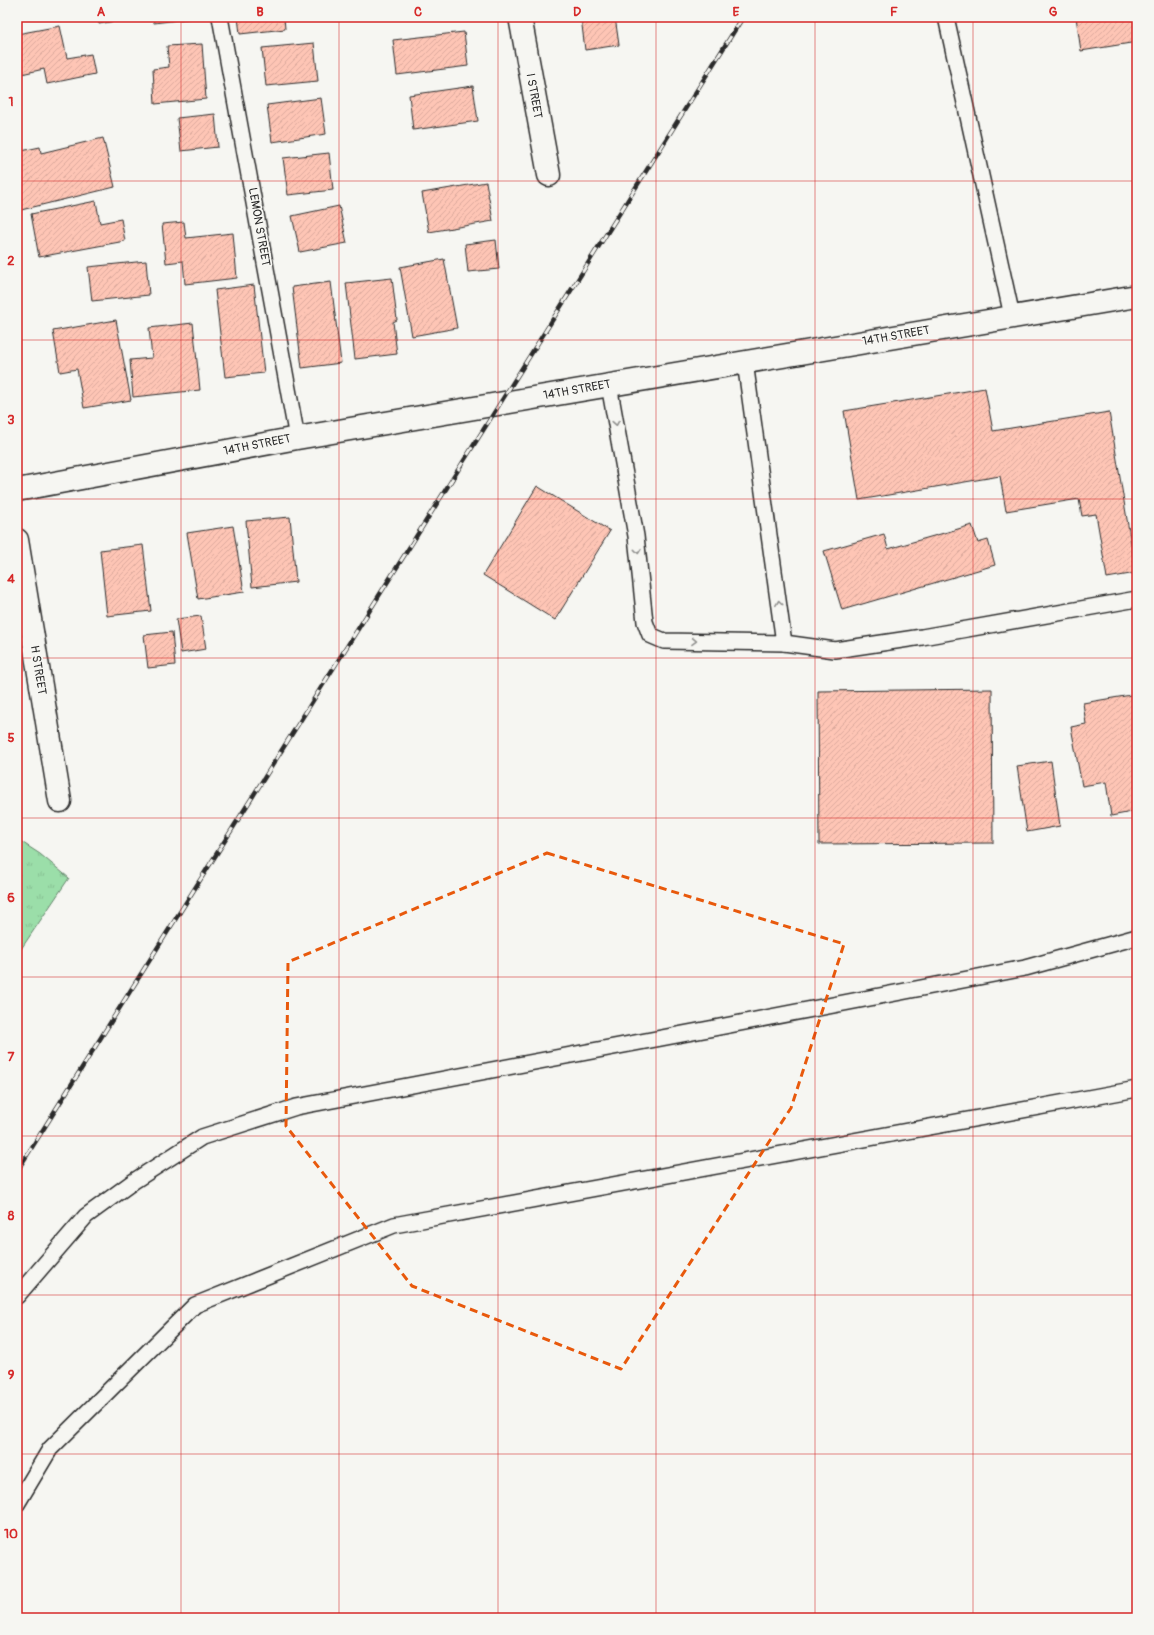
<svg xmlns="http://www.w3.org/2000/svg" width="1154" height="1635" viewBox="0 0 1154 1635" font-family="Pangolin,sans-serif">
<defs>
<pattern id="grass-tufts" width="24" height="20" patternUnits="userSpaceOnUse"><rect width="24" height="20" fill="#9bdea9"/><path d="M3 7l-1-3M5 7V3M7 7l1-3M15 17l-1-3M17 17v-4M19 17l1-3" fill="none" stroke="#86bf92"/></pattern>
<pattern id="building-hatch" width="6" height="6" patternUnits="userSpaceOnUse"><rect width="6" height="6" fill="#fec5b5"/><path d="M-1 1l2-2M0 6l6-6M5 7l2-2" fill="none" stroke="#daa99c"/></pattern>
</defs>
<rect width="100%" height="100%" fill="#f6f6f2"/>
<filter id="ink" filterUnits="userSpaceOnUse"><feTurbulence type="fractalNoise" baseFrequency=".025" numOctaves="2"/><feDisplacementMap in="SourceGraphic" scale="8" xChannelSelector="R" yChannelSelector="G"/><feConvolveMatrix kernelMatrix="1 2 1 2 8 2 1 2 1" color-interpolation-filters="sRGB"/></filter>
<g filter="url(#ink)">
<path fill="url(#grass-tufts)" stroke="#63846a" d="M17 839 40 854 69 878 17 955Z"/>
<g fill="url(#building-hatch)" stroke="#2b2b2b">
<path d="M97 17H136L99 24Z"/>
<path d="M153 17H202L154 23Z"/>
<path d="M238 17H284L285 29 240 34Z"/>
<path d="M581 17H615L619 45 585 50Z"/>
<path d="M1076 17H1137V42L1081 51Z"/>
<path d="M60 26 67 58 91 54 95 74 47 84 44 69 17 75V34Z"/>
<path d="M464 32 468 66 397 75 393 40Z"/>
<path d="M314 43 318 81 266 86 262 48Z"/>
<path d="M202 44 206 99 155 104 153 69 169 67 167 46Z"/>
<path d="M473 86 478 121 413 130 409 95Z"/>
<path d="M321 98 326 134 272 142 267 105Z"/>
<path d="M215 114 218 147 181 151 177 118Z"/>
<path d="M103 138 115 187 17 211V152L40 147 41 153Z"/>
<path d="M329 153 333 190 288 195 283 158Z"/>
<path d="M486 182 493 221 429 232 422 193Z"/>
<path d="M96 201 100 223 121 219 125 241 39 257 31 214Z"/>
<path d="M339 206 347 243 300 252 292 216Z"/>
<path d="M184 222 186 238 233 233 237 278 185 284 183 261 166 263 162 224Z"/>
<path d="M496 240 499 269 468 272 465 244Z"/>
<path d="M444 259 457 328 412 336 400 267Z"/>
<path d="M146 261 149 295 92 301 88 267Z"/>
<path d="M392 278 397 320 393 322 397 354 355 359 346 283Z"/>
<path d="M331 282 341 363 302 368 292 287Z"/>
<path d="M254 285 264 373 225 377 215 290Z"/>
<path d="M116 320 131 400 84 408 77 369 60 372 53 331Z"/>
<path d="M193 323 200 390 133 397 130 360 152 358 149 328Z"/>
<path d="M985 388 993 431 1109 412 1136 573 1107 578 1096 514 1082 516 1079 499 1006 511 1000 476 859 500 844 411Z"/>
<path d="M537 486 610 531 555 620 483 575Z"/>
<path d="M290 517 296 582 252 587 246 521Z"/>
<path d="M972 525 978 543 988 540 995 565 842 610 824 551 884 534 888 549Z"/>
<path d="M233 526 244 592 198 599 187 533Z"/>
<path d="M143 545 151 611 107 616 100 550Z"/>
<path d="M201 616 206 649 181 653 176 619Z"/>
<path d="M172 632 175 665 148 668 144 635Z"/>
<path d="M992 689 993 843 819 844 818 691Z"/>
<path d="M1137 694V811L1111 816 1106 782 1082 786 1071 727 1086 724 1083 703Z"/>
<path d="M1051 761 1060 826 1027 832 1017 766Z"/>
</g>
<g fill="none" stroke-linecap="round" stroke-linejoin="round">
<defs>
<g id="service">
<path d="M220 17 297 438"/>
<path d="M946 17 1012 316"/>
<path d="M609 385 636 536 645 622 650 635 664 641 784 643 745 362"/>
<path d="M784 643 835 650 922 637 1137 599"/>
<path d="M17 1296 86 1216 134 1181 202 1137 296 1107 709 1029 1025 968 1137 937"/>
<path d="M17 1504 50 1449 195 1305 394 1225 1137 1089"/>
</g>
<g id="minor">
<path d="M520 17 549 175"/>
<path d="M17 490 297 438 1137 296"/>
<path d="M17 540 60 801"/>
</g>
</defs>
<use href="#service" stroke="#2b2b2b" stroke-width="18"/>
<use href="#minor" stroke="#2b2b2b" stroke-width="25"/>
<use href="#service" stroke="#f6f6f2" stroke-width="15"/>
<use href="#minor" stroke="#f6f6f2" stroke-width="22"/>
<defs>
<path id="rail" d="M17 1171 743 17"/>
</defs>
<use href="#rail" stroke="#2b2b2b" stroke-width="4.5"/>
<use href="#rail" stroke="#f6f6f2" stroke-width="3" stroke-dasharray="9" stroke-linecap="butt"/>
</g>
<defs><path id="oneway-chevron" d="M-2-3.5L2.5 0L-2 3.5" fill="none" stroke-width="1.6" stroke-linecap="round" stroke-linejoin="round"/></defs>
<g stroke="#90908e">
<use href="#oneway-chevron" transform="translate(616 423) rotate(80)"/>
<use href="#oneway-chevron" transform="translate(638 551) rotate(84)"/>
<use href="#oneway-chevron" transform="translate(779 603) rotate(-97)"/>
<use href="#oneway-chevron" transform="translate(694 641) rotate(1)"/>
</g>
</g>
<path fill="none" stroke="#e8590c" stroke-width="3" stroke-dasharray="8 5" stroke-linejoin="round" d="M547 853 844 944 791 1108 621 1369 412 1286 286 1126 288 962Z"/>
<path fill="none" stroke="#d62828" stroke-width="1" stroke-opacity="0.55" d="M181 17V1618M339 17V1618M498 17V1618M656 17V1618M815 17V1618M973 17V1618M17 181H1137M17 340H1137M17 499H1137M17 658H1137M17 818H1137M17 977H1137M17 1136H1137M17 1295H1137M17 1454H1137"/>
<g text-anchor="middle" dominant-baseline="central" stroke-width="3.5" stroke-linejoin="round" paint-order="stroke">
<g font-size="12" fill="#2b2b2b" stroke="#f6f6f2">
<text transform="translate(534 96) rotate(80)">I STREET</text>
<text transform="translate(259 227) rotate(80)">LEMON STREET</text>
<text transform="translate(896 336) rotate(-10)">14TH STREET</text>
<text transform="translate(577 390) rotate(-10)">14TH STREET</text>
<text transform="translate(257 445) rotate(-11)">14TH STREET</text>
<text transform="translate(38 670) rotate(81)">H STREET</text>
</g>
</g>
<rect width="1154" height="1635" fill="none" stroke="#f6f6f2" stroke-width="44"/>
<rect x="22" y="22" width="1110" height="1591" fill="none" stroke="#d62828" stroke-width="1.5"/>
<g font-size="13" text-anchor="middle" font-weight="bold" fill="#d62828">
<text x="101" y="16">A</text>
<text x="260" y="16">B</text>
<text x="418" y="16">C</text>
<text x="577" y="16">D</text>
<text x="736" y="16">E</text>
<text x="894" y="16">F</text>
<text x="1053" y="16">G</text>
<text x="11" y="106">1</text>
<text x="11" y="265">2</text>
<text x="11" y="424">3</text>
<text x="11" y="583">4</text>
<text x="11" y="742">5</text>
<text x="11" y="902">6</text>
<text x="11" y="1061">7</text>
<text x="11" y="1220">8</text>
<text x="11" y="1379">9</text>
<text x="11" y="1538">10</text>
</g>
</svg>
